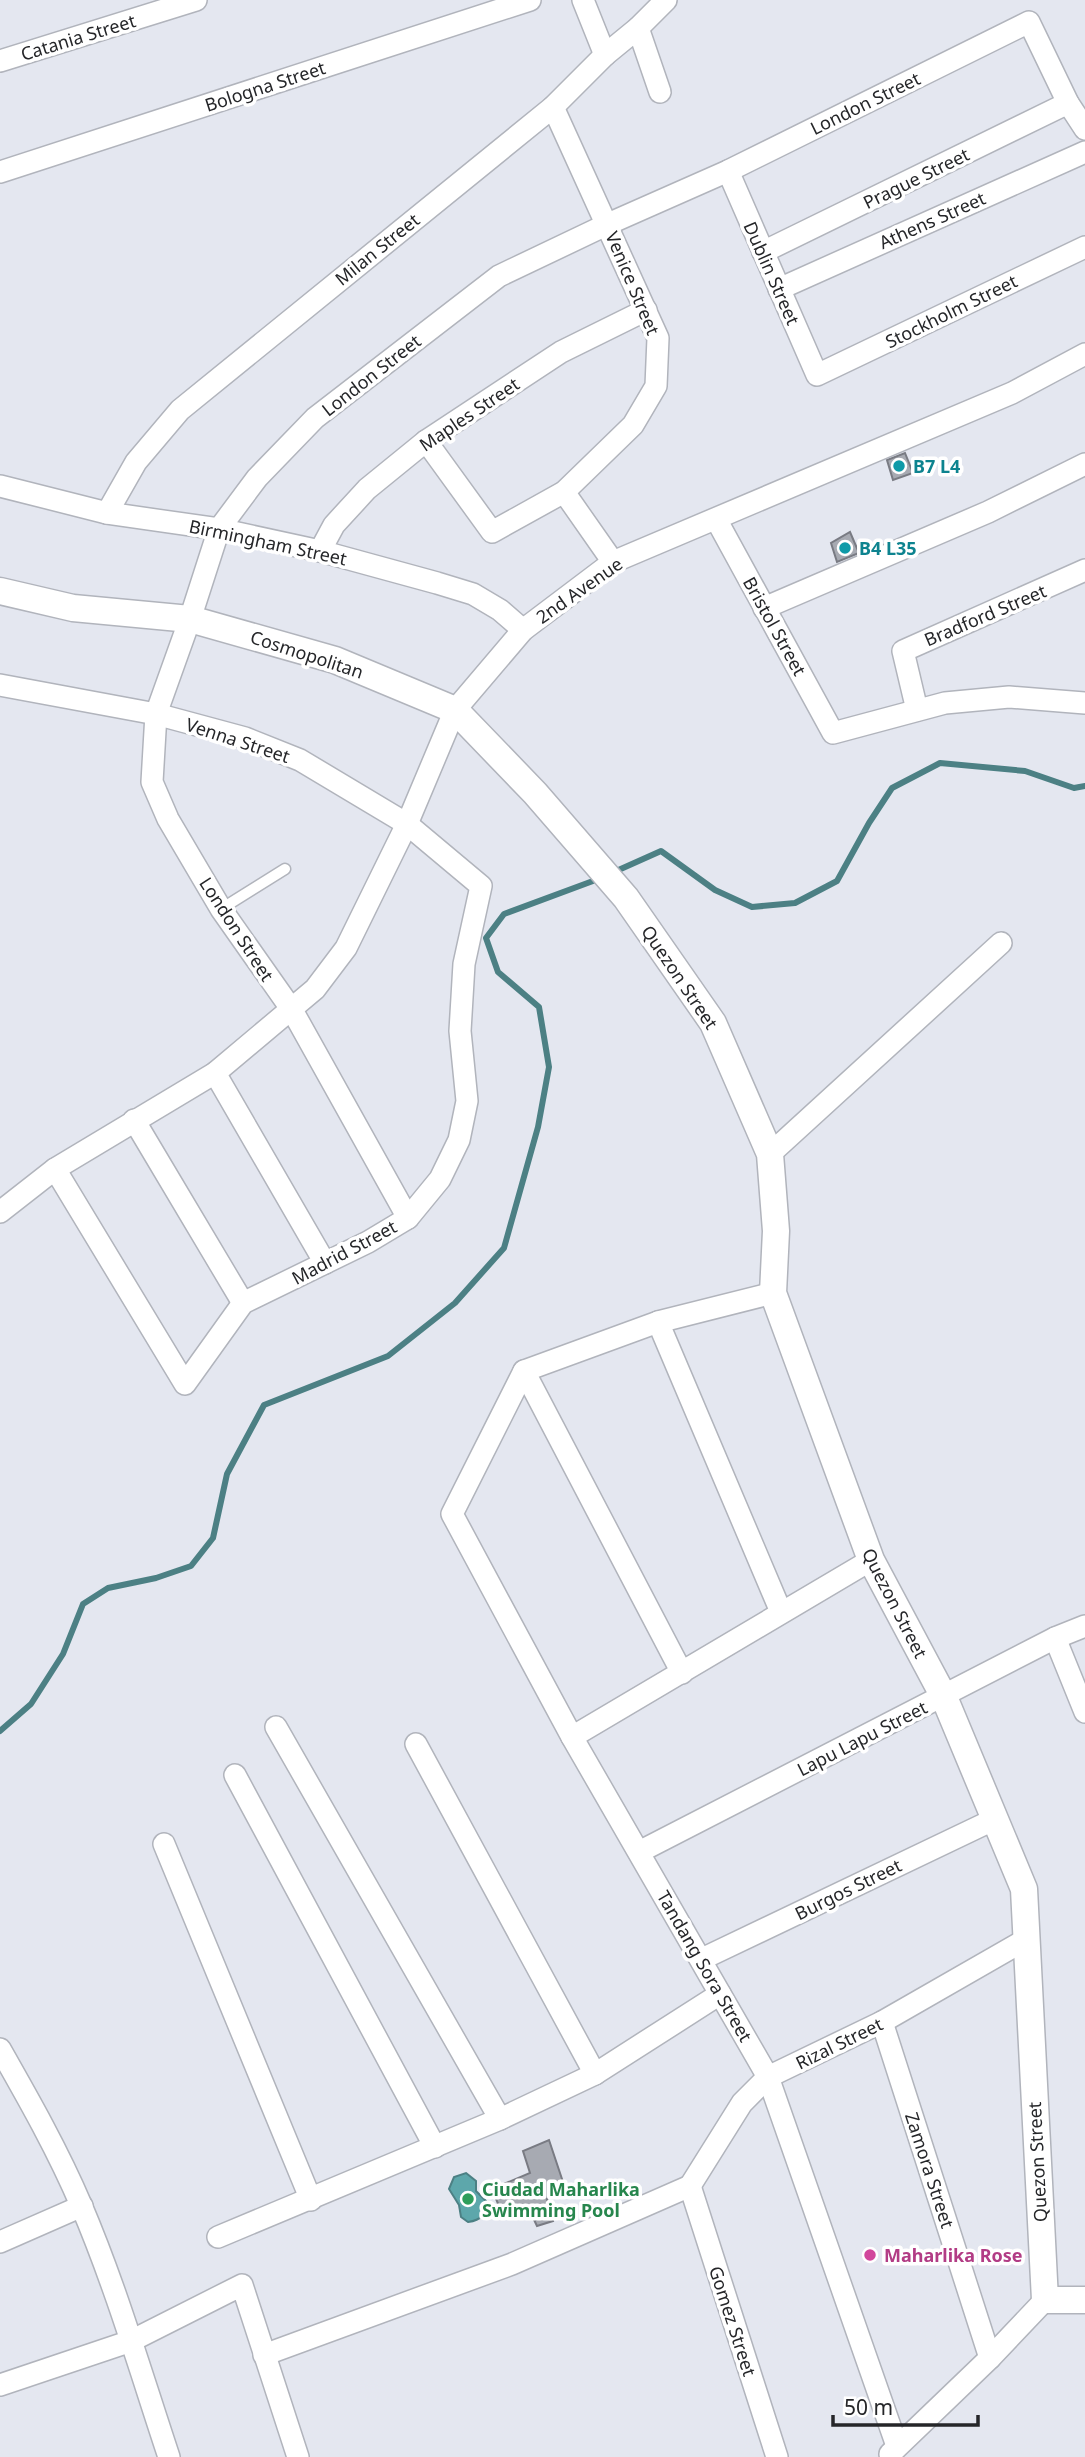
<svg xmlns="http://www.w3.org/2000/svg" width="1085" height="2457" viewBox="0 0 1085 2457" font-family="'Noto Sans',sans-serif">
<rect width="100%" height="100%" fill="#e4e7f0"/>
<path fill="#5da7ab" stroke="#4c8084" stroke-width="2" d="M466 2173 476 2181V2191L486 2201C485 2215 482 2220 468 2222L461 2217 459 2205 449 2189 454 2177Z"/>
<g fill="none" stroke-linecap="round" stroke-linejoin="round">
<g stroke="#4c8084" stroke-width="6">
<path d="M614 872 661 851 715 890 752 907 795 903 837 881 869 823 892 788 940 763 1025 771 1074 788 1085 786"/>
<path d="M0 1731 31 1704 63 1654 83 1604 108 1588 156 1578 191 1566 213 1538 227 1474 264 1405 388 1356 455 1303 504 1248 538 1127 549 1067 539 1007 498 972 486 938 504 914 601 878"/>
</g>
</g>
<g fill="#a7aab2" stroke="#797b83" stroke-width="2">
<path d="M905 453 913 473 893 480 887 460Z"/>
<path d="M850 532 859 553 837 562 831 543Z"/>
<path d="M549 2140 565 2188 547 2199 553 2221 537 2226 528 2207 503 2216 492 2189 530 2173 523 2151Z"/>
</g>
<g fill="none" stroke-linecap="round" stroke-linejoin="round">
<defs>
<path id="service" d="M221 909 285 869"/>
<g id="minor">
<path d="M583 0 605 55"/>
<path d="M638 28 660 92"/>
<path d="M0 61 196 0"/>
<path d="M728 171 817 375 1085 247"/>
<path d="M0 172 530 0"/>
<path d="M763 252 1068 103"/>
<path d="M779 289 1085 152"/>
<path d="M426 441 492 532 564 492 633 425 656 386 658 338 553 107"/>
<path d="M0 486 107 513 219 529 320 551 437 583 473 594 500 610 523 630"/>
<path d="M564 492 613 562"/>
<path d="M107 513 136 462 180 410 553 107 605 55 638 28 666 0"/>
<path d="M716 519 833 733 945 703 1009 697 1085 703"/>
<path d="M320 551 334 525 367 489 426 441 561 352 646 310"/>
<path d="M764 608 988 512 1085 464"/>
<path d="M0 685 156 714 245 738 300 760 407 824 481 886 464 964 460 1031 467 1101 459 1140 440 1179 408 1218 368 1242 243 1303 185 1384 55 1169"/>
<path d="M917 710 903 651 1085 570"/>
<path d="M215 1073 325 1263"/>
<path d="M134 1120 243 1303"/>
<path d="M770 1154 1001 943"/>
<path d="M0 1212 55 1169 215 1073 315 989 346 948 407 824 455 710 523 630 613 562 1012 393 1085 354"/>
<path d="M408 1218 292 1010 221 909 168 819 152 782 156 714 190 619 219 529 257 478 315 418 499 276 608 224 728 171 1029 22 1068 103 1085 129"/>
<path d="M773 1293 658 1322 524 1371 452 1514 572 1737 768 2077 897 2446"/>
<path d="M658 1322 781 1612"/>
<path d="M524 1371 682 1673"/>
<path d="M1055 1638 1085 1712"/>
<path d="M276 1727 500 2119"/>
<path d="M572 1737 871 1560"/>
<path d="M416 1744 595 2074"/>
<path d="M235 1775 435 2147"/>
<path d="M164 1844 311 2200"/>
<path d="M639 1852 1055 1638 1085 1626"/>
<path d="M702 1959 995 1819"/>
<path d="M882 2022 990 2358"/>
<path d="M0 2049C29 2100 58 2151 81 2205 116 2287 141 2373 169 2457"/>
<path d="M690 2186 742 2103 768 2077 882 2022 1025 1940"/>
<path d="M690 2186 777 2457"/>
<path d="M218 2237 500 2119 595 2074 720 1994"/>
<path d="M0 2242 82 2206"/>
<path d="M264 2355 512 2264 690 2186"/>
<path d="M0 2385 131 2341 242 2285 298 2457"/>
<path d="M890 2454 990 2358 1045 2300"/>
</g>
<path id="tertiary" d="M0 591 73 608 190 619 335 660 455 710 535 793 626 898 713 1023 770 1154 776 1231 773 1293 871 1560 944 1697 1024 1889 1045 2300H1085"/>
</defs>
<use href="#service" stroke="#b1b4bc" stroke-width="13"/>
<use href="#minor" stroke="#b1b4bc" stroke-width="24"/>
<use href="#tertiary" stroke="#b1b4bc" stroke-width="29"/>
<use href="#service" stroke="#fff" stroke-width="10"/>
<use href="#minor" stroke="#fff" stroke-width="21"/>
<use href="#tertiary" stroke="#fff" stroke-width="26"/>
</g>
<g fill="#0f9aa8" stroke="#fff" stroke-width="2.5">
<circle cx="899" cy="466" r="7"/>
<circle cx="845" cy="548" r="7"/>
</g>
<circle fill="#2e9e5b" stroke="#fff" stroke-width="2.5" cx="468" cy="2199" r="7"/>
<circle fill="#d1479c" stroke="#fff" stroke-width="2.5" cx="870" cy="2255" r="7"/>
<g text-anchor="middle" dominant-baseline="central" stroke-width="7" stroke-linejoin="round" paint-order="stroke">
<g font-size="18" fill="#252629" stroke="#fff">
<text transform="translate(78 37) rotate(-17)">Catania Street</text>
<text transform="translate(265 86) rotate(-18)">Bologna Street</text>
<text transform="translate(865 103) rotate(-26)">London Street</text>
<text transform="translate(916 178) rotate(-26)">Prague Street</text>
<text transform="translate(932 220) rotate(-24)">Athens Street</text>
<text transform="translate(377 249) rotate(-39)">Milan Street</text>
<text transform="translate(772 273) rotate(66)">Dublin Street</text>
<text transform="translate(633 283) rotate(67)">Venice Street</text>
<text transform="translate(951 311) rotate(-26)">Stockholm Street</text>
<text transform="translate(371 375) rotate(-38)">London Street</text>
<text transform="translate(469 414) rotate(-34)">Maples Street</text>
<text transform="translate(268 542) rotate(12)">Birmingham Street</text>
<text transform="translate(579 590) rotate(-35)">2nd Avenue</text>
<text transform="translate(985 615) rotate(-23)">Bradford Street</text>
<text transform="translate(775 626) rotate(61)">Bristol Street</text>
<text transform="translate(307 654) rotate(18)">Cosmopolitan</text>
<text transform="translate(238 740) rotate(18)">Venna Street</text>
<text transform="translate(237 929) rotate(57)">London Street</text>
<text transform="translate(680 977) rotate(56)">Quezon Street</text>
<text transform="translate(344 1252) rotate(-28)">Madrid Street</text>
<text transform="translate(895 1603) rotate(63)">Quezon Street</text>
<text transform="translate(862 1738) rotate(-27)">Lapu Lapu Street</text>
<text transform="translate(848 1889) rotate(-26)">Burgos Street</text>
<text transform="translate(705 1966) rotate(60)">Tandang Sora Street</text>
<text transform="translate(839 2043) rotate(-26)">Rizal Street</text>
<text transform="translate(1037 2162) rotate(-93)">Quezon Street</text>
<text transform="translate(930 2170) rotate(72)">Zamora Street</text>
<text transform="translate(733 2321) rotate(72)">Gomez Street</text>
</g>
<g font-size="18" font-weight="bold" fill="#0d838f" stroke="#fff" text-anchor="start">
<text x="913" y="466">B7 L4</text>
<text x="859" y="548">B4 L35</text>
</g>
<g font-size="18" font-weight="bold" fill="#27864d" stroke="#fff" text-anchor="start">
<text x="482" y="2189">Ciudad Maharlika<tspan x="482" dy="21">Swimming Pool</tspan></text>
</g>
<g font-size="18" font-weight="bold" fill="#b23c85" stroke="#fff" text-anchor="start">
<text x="884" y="2255">Maharlika Rose</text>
</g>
</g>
<path d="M833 2415v10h145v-10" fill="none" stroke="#252629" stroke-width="3.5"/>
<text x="844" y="2415" font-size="21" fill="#252629" stroke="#ffffff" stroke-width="5" paint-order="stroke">50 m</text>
</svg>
